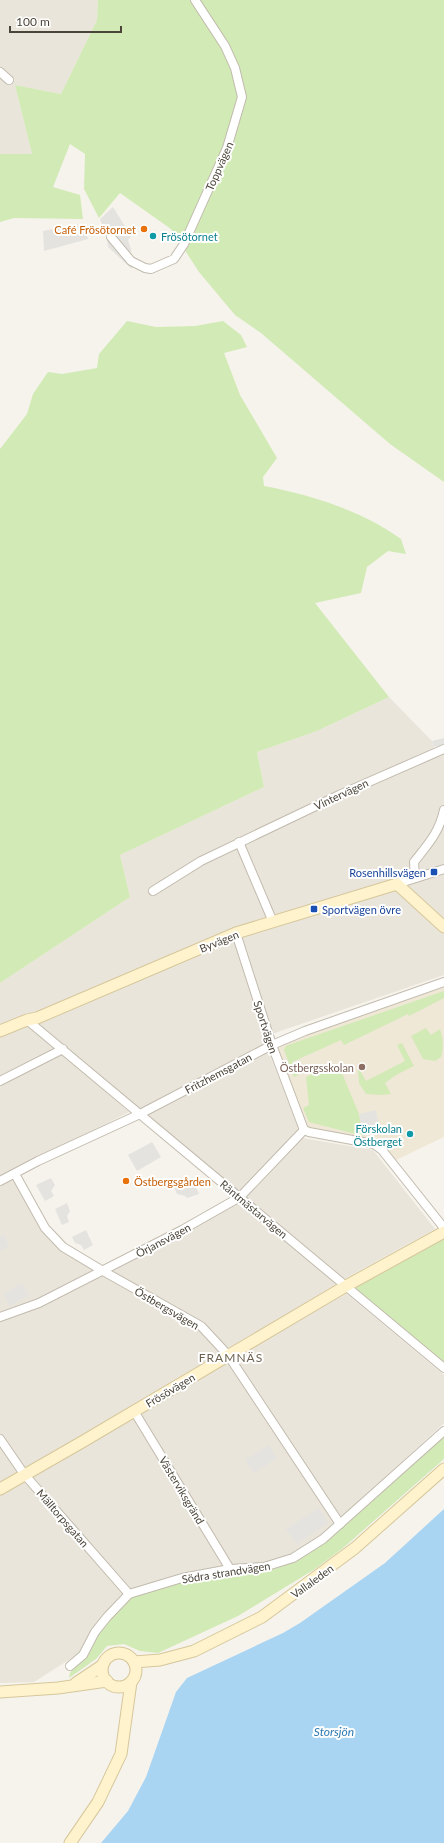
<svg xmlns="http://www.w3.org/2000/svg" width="444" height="1843" viewBox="0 0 444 1843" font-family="Lato,sans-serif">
<rect width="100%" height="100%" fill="#f6f3ec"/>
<g fill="#eae5da" fill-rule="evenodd">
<path d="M0 0H98L97 20 61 94 15 85 32 154H0Z"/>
<path d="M389 697 432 741 433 747 439 757 444 755V975L263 1037 302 1138 373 1150 435 1229 335 1284 444 1375V1423L312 1544 295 1556 256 1567 182 1573 130 1590 24 1467 0 1434V983L130 897 120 855 264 787 257 752 317 731ZM84 1073 234 1199 103 1266 75 1252 51 1230 15 1171 129 1112Z"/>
<path d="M0 1444 126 1595 98 1621 78 1654 34 1682 0 1683Z"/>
</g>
<path fill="#efe8d6" d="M444 982V1137L392 1162 374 1144 309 1132 272 1045Z"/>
<g fill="#d2eab5">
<path d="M98 0H444V482L390 444 261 333 235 315 199 272 171 229 120 193 99 218 84 189 85 154 70 144 53 187 80 195 83 219 14 218 0 222V154H32L15 85 61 94 97 20Z"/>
<path d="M127 321 156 327 195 326 223 321 241 335 247 347 224 353 240 395 277 458 263 477 264 486C312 495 362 511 401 539L406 554 388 551 367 567 361 593 315 603 389 697 317 731 257 752 264 787 120 855 130 897 0 983V449L27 414 33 394 48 372 62 374 97 368 99 354Z"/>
<path d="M444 991V998L409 1016 408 1014 344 1045 341 1040 292 1062 298 1075 294 1077 284 1050 285 1047 288 1045Z"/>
<path d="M426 1028 431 1035 440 1029C443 1039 444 1047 441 1057L435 1061 423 1059 411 1036Z"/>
<path d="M402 1043 414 1066 396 1075 385 1083 391 1094 381 1095 366 1094 359 1083 358 1070 359 1069 366 1081 405 1061 397 1045Z"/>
<path d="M339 1066 359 1114 363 1136 309 1122 303 1108 309 1105 306 1077 319 1071 321 1074Z"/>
<path d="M444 1237V1364L351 1287Z"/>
<path d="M444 1437V1459L343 1548 315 1569 238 1616 158 1653 140 1651 124 1644 107 1646 96 1659 69 1678 70 1673C87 1651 107 1611 131 1598 148 1588 194 1578 213 1575 234 1572 256 1575 277 1568 292 1564 306 1554 320 1546Z"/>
</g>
<g fill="#e5e3e0">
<path d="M113 207 131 236 128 240 131 249 132 269 108 247 107 239 100 219Z"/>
<path d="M77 224 85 228 88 239 44 251 43 231Z"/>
<path d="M444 738V745L433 747 432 741Z"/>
<path d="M376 1110 380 1132 363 1136 359 1114Z"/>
<path d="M152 1142 161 1157 137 1171 128 1155Z"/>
<path d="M51 1178 55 1185 51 1191 54 1196 45 1201 36 1185Z"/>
<path d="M192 1178 199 1194 187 1198 185 1196 177 1194 174 1187Z"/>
<path d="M67 1203 70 1211 67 1216 69 1222 62 1225 55 1209Z"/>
<path d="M86 1230 93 1245 84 1250 81 1245 75 1243 72 1237Z"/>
<path d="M4 1235 9 1247 0 1251V1236Z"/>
<path d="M22 1283 29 1295 10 1306 3 1294Z"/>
<path d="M269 1445 277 1458 254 1473 245 1460Z"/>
<path d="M319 1508 328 1523 296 1544 286 1529Z"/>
</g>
<path fill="#a9d4f2" d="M444 1509V1843H101L128 1811 146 1777 176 1692 187 1678 283 1633 300 1623 385 1563Z"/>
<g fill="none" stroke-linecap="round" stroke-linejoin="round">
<defs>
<g id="street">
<path d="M0 72 9 80"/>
<path d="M111 237 131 261 145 268 151 269 174 259 184 244 227 148 242 97 235 68 225 46 195 0"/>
<path d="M239 842 273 922"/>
<path d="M415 878 414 862C428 844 439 833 444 810"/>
<path d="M397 884 444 869"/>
<path d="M153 891 201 861 339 795 444 749"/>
<path d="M236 933 272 1045 304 1130 309 1132 374 1144 382 1150 444 1228"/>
<path d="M27 1020 444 1368"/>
<path d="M0 1081 63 1049"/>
<path d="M15 1174 45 1228 63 1247 103 1271 201 1326 228 1355 340 1524"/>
<path d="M0 1181 38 1161 140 1114 272 1045 305 1031 444 982"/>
<path d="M0 1317 39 1303 182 1230 240 1197 304 1130"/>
<path d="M134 1411 230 1569"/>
<path d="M0 1439 24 1474 129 1594"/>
<path d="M70 1666 83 1655 95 1632 107 1617 129 1594 182 1578 230 1569 264 1567 293 1558 323 1539 444 1431"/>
</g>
<g id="secondary">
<path d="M0 1031 27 1020 37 1018 236 933 397 884 444 927"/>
<path d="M0 1489 82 1442 346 1286 444 1232"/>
<circle cx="119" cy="1670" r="17"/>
<path d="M134 1662 160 1660 194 1651 262 1617 355 1548 444 1469"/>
<path d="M76 1683 103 1665"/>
<path d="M0 1692 58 1688 107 1681"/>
<path d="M70 1843 98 1802 121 1754 131 1682"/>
</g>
</defs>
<use href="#street" stroke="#c2bbae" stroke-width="10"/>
<use href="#secondary" stroke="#d6c79b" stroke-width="13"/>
<use href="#street" stroke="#fff" stroke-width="8"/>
<use href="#secondary" stroke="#fff3cd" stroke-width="11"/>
</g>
<g fill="#e8710a" stroke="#fff" stroke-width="1.5">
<circle cx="144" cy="229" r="4"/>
<circle cx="126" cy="1181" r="4"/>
</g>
<g fill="#0f9aa8" stroke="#fff" stroke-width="1.5">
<circle cx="153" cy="236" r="4"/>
<circle cx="410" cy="1134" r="4"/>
</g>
<g fill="#1a4fb4" stroke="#fff" stroke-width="1.5">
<rect x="430" y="868" width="8" height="8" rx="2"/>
<rect x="310" y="905" width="8" height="8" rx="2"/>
</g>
<circle fill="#8d6e63" stroke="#fff" stroke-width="1.5" cx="362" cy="1067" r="4"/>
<g text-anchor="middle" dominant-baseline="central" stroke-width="4" stroke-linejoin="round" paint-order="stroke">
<g font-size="11" fill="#4b4439" stroke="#fff">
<text transform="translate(219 166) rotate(-66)">Toppvägen</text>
<text transform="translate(341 794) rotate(-25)">Vintervägen</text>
<text transform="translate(219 941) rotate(-22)">Byvägen</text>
<text transform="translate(266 1027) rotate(72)">Sportvägen</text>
<text transform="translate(218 1073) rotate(-28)">Fritzhemsgatan</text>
<text transform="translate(254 1209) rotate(40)">Räntmästarvägen</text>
<text transform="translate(163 1240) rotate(-28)">Örjansvägen</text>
<text transform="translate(167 1308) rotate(30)">Östbergsvägen</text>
<text transform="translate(170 1390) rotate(-31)">Frösövägen</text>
<text transform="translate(182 1490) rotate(59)">Västerviksgränd</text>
<text transform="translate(63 1518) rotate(49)">Mälltorpsgatan</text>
<text transform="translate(226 1572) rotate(-9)">Södra strandvägen</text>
<text transform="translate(312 1581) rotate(-36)">Vallaleden</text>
</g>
<g font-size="11" fill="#c56008" stroke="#fff" text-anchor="end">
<text x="136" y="229">Café Frösötornet</text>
<text x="134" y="1181" text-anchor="start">Östbergsgården</text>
</g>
<g font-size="11" fill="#0d838f" stroke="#fff" text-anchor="start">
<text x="161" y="236">Frösötornet</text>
<text x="402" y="1128" text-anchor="end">Förskolan<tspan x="402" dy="13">Östberget</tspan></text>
</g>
<g font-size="11" fill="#164399" stroke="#fff" text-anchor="end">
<text x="426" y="872">Rosenhillsvägen</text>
<text x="322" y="909" text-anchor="start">Sportvägen övre</text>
</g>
<g font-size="11" fill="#785e54" stroke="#fff" text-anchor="end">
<text x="354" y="1067">Östbergsskolan</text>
</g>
<g font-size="12" letter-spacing="1" fill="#6e6250" stroke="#fff">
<text x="231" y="1357">FRAMNÄS</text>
</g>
<g font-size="12" font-style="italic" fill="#2e7ab2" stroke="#fff">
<text x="334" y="1731">Storsjön</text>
</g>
</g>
<path d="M10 26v6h111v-6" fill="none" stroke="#4b4439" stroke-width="2"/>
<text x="16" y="26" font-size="12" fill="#4b4439" stroke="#ffffff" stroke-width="3" paint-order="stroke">100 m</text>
</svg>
